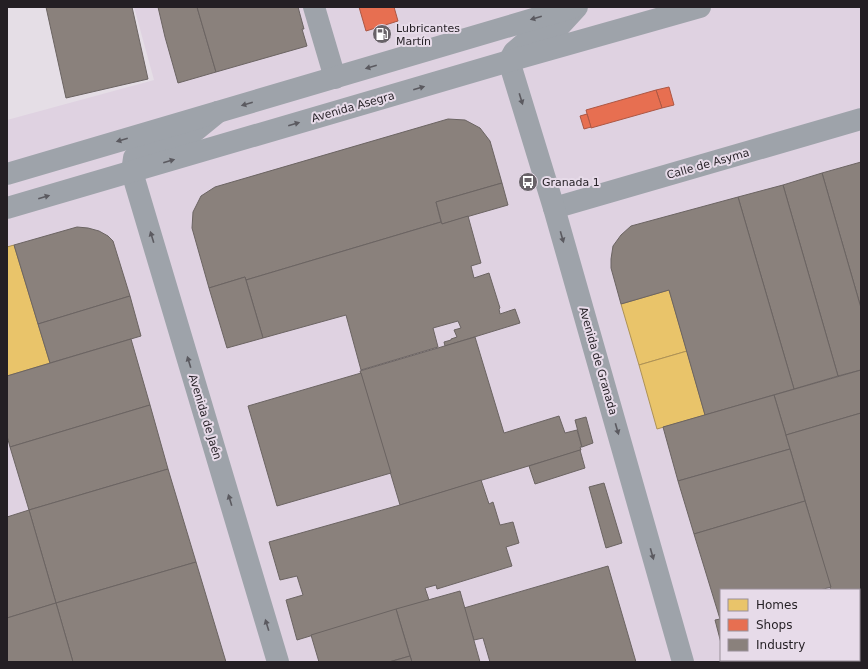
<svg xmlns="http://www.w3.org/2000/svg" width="868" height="669" viewBox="0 0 868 669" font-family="'DejaVu Sans',sans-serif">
<rect width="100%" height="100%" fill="#e5dee6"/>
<path fill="#dfd2e1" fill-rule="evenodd" d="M134 7H861V662H7V120L154 80ZM721 590H859V660H721Z"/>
<g fill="#e9c46a" stroke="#ae9255">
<path d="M14 245 50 363 7 376V247Z"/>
<path d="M669 290 687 351 639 365 621 304Z"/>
<path d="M687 351 705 415 657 429 639 365Z"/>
</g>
<g fill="#e76f51" stroke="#ac5744">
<path d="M359 7H394L398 21 366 31Z"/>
<path d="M669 87 674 105 662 108 656 90Z"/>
<path d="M656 90 662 108 591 128 586 110Z"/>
<path d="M587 114 591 127 584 129 580 116Z"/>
</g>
<g fill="#8a817c" stroke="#6b6462">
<path d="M46 7H132L148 79 66 98Z"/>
<path d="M158 7H197L216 72 178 83 165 37Z"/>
<path d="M197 7H298L304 29H302L307 46 216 72Z"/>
<path d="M448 119 465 120 480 128 490 141 502 183 436 202 441 222 246 280 245 277 209 288 192 228 193 212 201 196 215 187Z"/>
<path d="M861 162V308L822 173Z"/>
<path d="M822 173 861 308V370L838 376 783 185Z"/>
<path d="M502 183 508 205 442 224 436 202Z"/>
<path d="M783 185 838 376 794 389 738 197Z"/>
<path d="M738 197 794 389 705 415 669 290 621 304 611 268V259L613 246 621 235 631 226Z"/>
<path d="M468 216 481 263 471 266 474 278 489 273 500 308 499 309 500 314 515 309 520 323 445 346 444 342 451 340V339L457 337 454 330 461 328 458 321 433 328 438 347 361 370 346 315 263 338 246 280 441 222 442 224Z"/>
<path d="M77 227 88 228 99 231 108 236 113 241 130 296 38 324 14 245Z"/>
<path d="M245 277 263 338 227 348 209 288Z"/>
<path d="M130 296 141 336 50 363 38 324Z"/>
<path d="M475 337 504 433 559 416 565 433 577 430 582 447H580L581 450 400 505 360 371Z"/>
<path d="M131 339 150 405 10 447 7 436V376Z"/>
<path d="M861 370V413L786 435 774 395Z"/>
<path d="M361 373 391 473 277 506 248 406Z"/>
<path d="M774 395 790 449 678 481 663 427Z"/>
<path d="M150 405 168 469 29 510 10 447Z"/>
<path d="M861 413V662H852V660H859V590H831L786 435Z"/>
<path d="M586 417 593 443 582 447 575 420Z"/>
<path d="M790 449 805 501 694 534 678 481Z"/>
<path d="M580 450 585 468 535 484 529 466Z"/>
<path d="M168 469 196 562 56 603 29 510Z"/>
<path d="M481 480 489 504 493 502 500 525 513 522 519 543 506 547 512 566 437 589 436 585 425 588 429 600 297 640 286 600 303 595 297 576 280 580 269 542 400 505Z"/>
<path d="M604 483 622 543 606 548 589 487Z"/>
<path d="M805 501 831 587 820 590H721V619H720L694 534Z"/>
<path d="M29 510 56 603 7 618V517Z"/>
<path d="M196 562 226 662H73L56 603Z"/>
<path d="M608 566 636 662H490L483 638 474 640 464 608Z"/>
<path d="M460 591 480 662H412L396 609Z"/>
<path d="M56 603 73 662H7V618Z"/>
<path d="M396 609 410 656 389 662H319L311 635Z"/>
<path d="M720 619H721V643L715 620Z"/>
<path d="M410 656 412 662H389Z"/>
<rect x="726" y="660" width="126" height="2"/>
</g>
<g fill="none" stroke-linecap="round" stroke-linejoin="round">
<g stroke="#9ea3aa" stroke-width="22">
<path d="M314 7 335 78"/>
<path d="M218 112 185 139 154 147 134 158 132 172 278 662"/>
<path d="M554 208 861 119"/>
</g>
<g stroke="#9ea3aa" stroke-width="22">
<path d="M577 7 555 31 529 39 514 52 509 61 554 208 683 662"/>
<path d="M7 174 574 7"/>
<path d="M7 208 509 61 700 7"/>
</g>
</g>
<defs><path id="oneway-solid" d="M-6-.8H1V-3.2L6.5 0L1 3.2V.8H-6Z"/></defs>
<g fill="#5b5a60">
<use href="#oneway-solid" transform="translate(536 18) rotate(164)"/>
<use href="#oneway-solid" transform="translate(371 67) rotate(164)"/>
<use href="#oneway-solid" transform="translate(419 88) rotate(-16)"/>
<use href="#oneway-solid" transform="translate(521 99) rotate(73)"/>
<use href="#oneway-solid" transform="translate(247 104) rotate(164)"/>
<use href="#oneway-solid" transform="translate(294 124) rotate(-16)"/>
<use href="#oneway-solid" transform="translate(122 140) rotate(164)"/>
<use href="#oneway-solid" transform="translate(169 161) rotate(-16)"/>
<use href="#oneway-solid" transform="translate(44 197) rotate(-16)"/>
<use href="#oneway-solid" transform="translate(152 237) rotate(-107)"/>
<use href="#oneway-solid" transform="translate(562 237) rotate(74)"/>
<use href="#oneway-solid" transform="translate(189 362) rotate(-107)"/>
<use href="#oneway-solid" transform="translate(617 429) rotate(74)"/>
<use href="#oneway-solid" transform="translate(230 500) rotate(-107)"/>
<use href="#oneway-solid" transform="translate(652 554) rotate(74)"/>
<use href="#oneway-solid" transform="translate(267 625) rotate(-107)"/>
</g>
<defs>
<symbol id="fuel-disc" viewBox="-11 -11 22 22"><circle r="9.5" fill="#686268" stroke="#e7dbe9"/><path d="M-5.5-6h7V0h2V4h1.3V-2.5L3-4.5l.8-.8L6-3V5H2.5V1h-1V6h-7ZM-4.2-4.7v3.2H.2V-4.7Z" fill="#fff"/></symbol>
<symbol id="bus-disc" viewBox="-11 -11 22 22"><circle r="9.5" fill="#686268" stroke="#e7dbe9"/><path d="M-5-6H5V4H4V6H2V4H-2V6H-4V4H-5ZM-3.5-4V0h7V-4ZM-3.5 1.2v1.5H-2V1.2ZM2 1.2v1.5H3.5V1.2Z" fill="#fff"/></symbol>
</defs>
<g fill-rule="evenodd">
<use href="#fuel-disc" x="371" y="23" width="22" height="22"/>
<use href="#bus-disc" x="517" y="171" width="22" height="22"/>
</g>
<g text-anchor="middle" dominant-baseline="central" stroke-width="4" stroke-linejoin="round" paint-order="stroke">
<g font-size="11" fill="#241f24" stroke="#e7dbe9" text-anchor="start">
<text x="396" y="28">Lubricantes<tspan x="396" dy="13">Martín</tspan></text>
<text x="542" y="182">Granada 1</text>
</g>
<g font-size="11" fill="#241f24" stroke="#e7dbe9">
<text transform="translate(353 107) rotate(-16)">Avenida Asegra</text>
<text transform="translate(708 164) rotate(-16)">Calle de Asyma</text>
<text transform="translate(598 361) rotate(74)">Avenida de Granada</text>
<text transform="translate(205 417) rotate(73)">Avenida de Jaén</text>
</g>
</g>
<rect width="868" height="669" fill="none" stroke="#241f24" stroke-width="16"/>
<rect x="720" y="589" width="140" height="72" fill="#e7dbe9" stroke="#99909a"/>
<rect x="728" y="599" width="20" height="12" fill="#e9c46a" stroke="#99909a"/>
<text x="756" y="609" font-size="12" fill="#241f24">Homes</text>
<rect x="728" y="619" width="20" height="12" fill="#e76f51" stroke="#99909a"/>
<text x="756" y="629" font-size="12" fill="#241f24">Shops</text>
<rect x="728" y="639" width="20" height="12" fill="#8a817c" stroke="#99909a"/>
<text x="756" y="649" font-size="12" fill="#241f24">Industry</text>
</svg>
